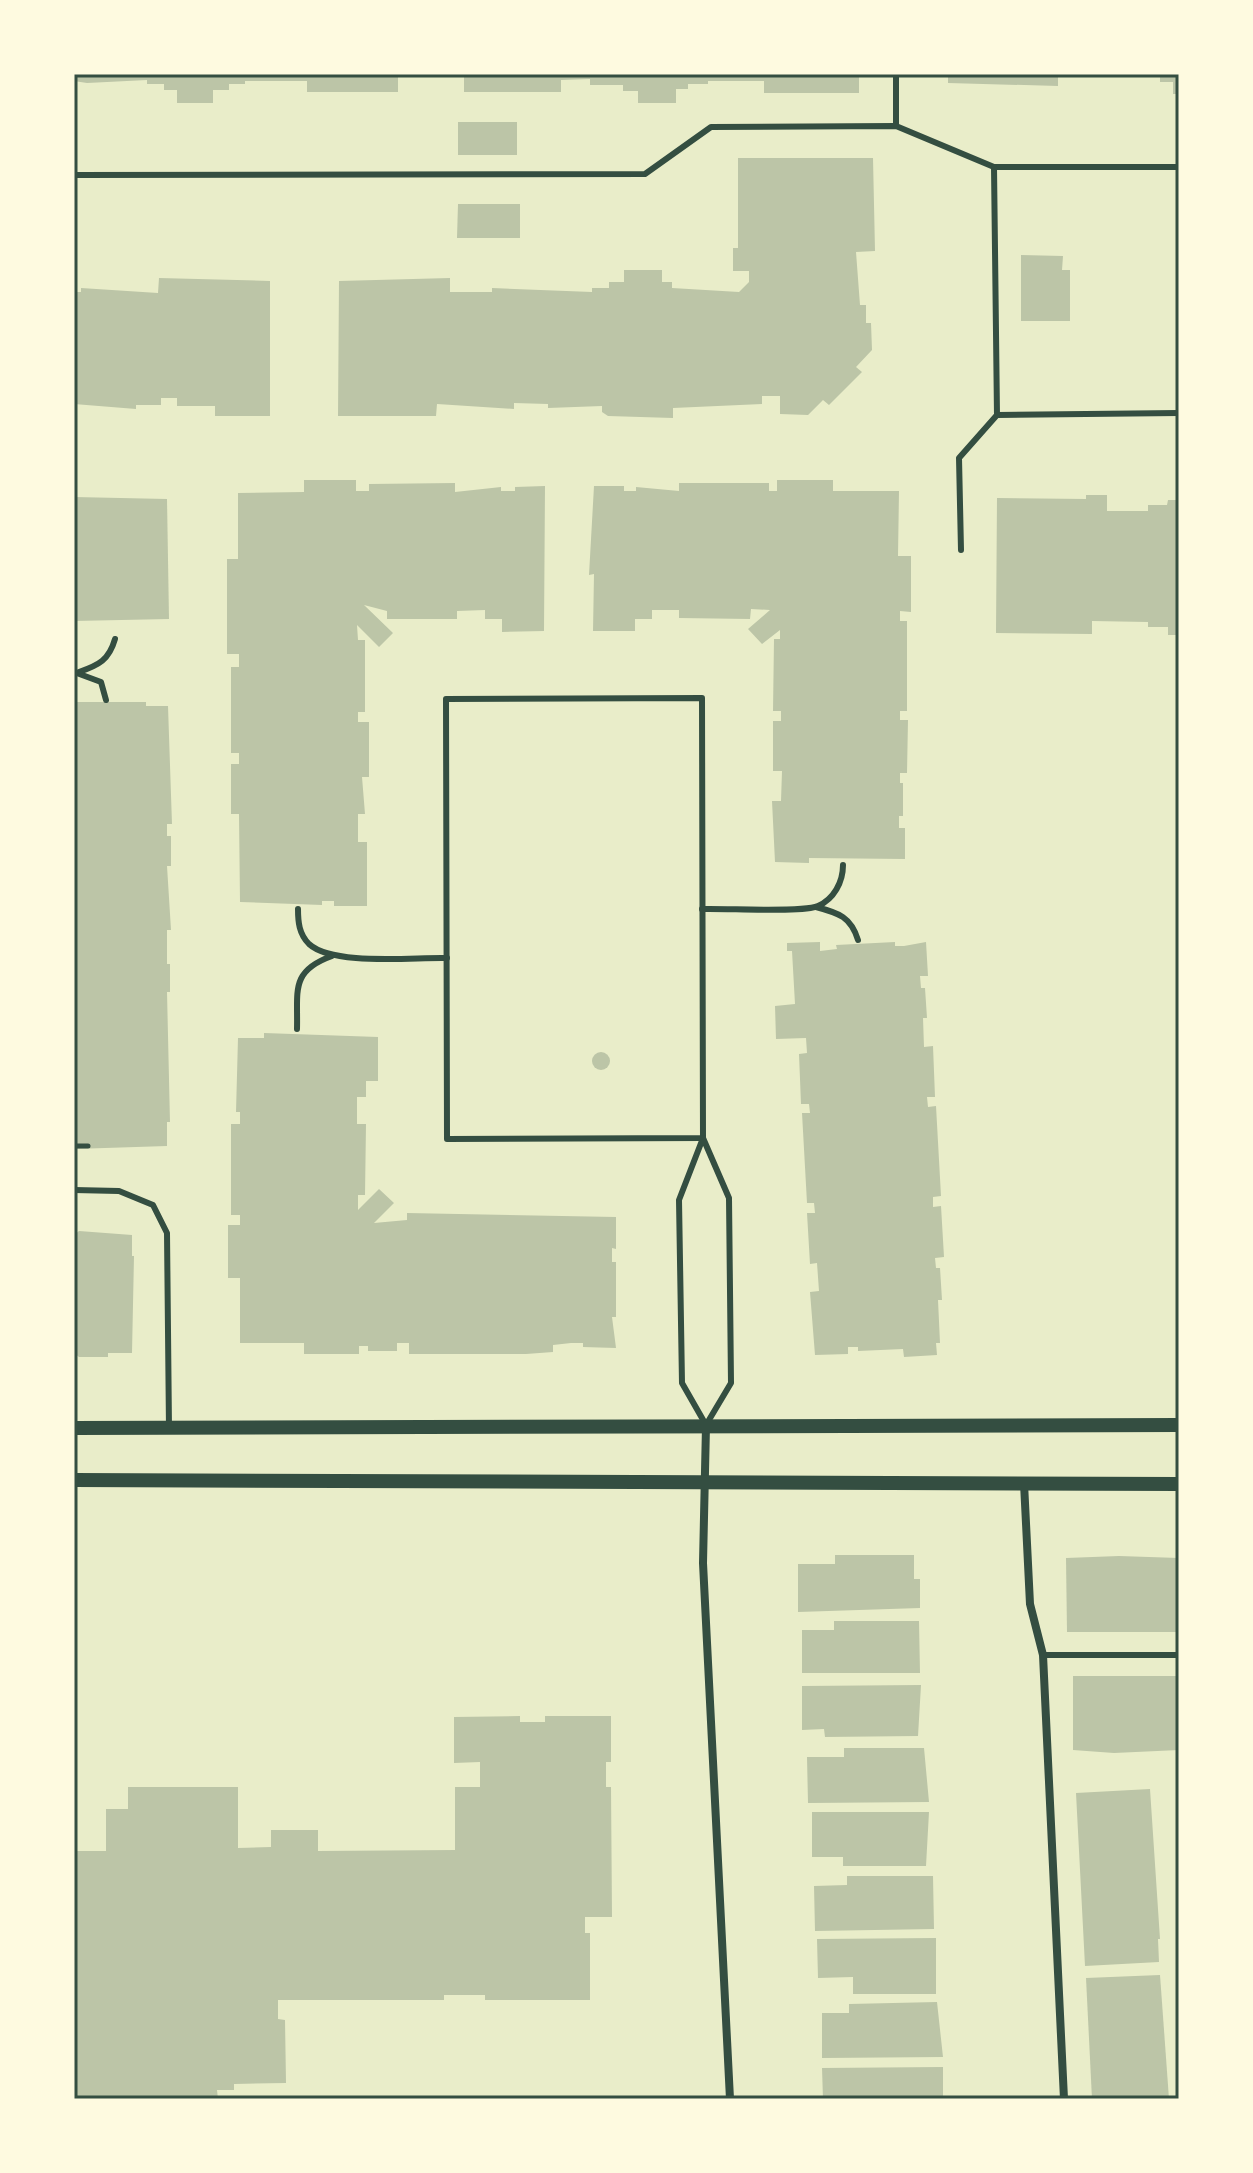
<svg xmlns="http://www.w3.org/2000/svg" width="1253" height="2173" viewBox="0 0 1253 2173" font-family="Karla,sans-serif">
<rect width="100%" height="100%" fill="#e9edc9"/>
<g fill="#bcc5a7">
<path d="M74 74H398V92H307V81H245V84H229V90H213V103H177V90H164V84H147V80L87 83 74 81Z"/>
<path d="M464 74H859V93H764V81H708V84H688V89H676V103H638V91H623V85H590V79L561 80V92H464Z"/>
<path d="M948 74H1058V86L948 83Z"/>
<path d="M1160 74H1179V94H1173V82H1160Z"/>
<rect x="458" y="122" width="59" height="33"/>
<path d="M738 158H873L875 251 856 252 860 305H866V323H871L872 350 856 367 862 372 829 405 823 400 808 415 780 414V396H762V404L673 408V418L608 416 602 412V406L548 408V404L514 403V409L437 404 436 416H338L339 281 450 278V292H492V288L592 292V288H609V282H624V270H662V282H672V288L739 292 749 282V271H733V248H738Z"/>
<path d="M458 204H520V238H457Z"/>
<path d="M1021 255 1063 256 1062 270H1070V321H1021Z"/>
<path d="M159 278 270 281V416H215V406H177V398H161V405H136V409L74 404V292H81V288L158 293Z"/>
<path d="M304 480H356V491H369V484L455 483V492L501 487V491H515V487L545 486 544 631 502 632V619H485V610L457 611V619H387V611L364 605 393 633 379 647 357 625 358 640H365V712H358V722H369V777H362L365 814H358V842H367V906H334V901H322V905L240 902 239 814H231V764H239V753H231V667H239V654H227V559H238V493L304 492Z"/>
<path d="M777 480H833V491H899L898 556H911V612L900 611V621H907V711H900V720H908L907 773H900V783H903V816H899V828H905V859L809 858V863L775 862 772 801H781L782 771H773V721H781V711H773L774 639H780V630L762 644 748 629 770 610 751 609 750 619 679 618V610H652V619H635V631H593L594 574 589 575 594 486H624V491H636V487L679 491V483H769V491H777Z"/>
<path d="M1086 495H1107V511H1148V505H1167L1168 500H1179V635H1168V627H1148V622L1092 621V634L996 633 997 498 1086 499Z"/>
<path d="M74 497 167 499 169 619 74 621Z"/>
<path d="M74 702H146V706H168L172 824H167V836H171V866H167L171 930H167V964H170V992H167L170 1122H167V1146L74 1149Z"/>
<path d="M820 942V951L837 949 836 945 895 942V946H904L926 942 928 976H920L921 988H925L927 1018H923L924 1047 933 1046 935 1097H927L928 1107 936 1106 941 1196 933 1197V1207L941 1206 944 1257 935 1258 936 1268H940L942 1300H938L940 1343H936L937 1355 904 1357 903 1349 858 1351V1347H848V1354L815 1355 810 1292 819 1291 817 1263 810 1264 807 1213H815L814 1203H807L802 1113H810L809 1104H801L799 1054 807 1053 806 1038 776 1039 775 1006 795 1004 792 951H787V943Z"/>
<path d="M264 1033 378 1037V1081H366V1097H357V1124H366L365 1195H358V1210L379 1189 394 1203 374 1223 407 1220V1213L616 1217V1249L612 1248V1262H616V1317H612L616 1348 583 1347V1343H571L553 1345V1352L526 1354H409V1343H397V1351H368V1346H359V1354H304V1343H240V1278H228V1225H240V1215H231V1124H240V1112H236L238 1038H264Z"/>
<circle cx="601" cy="1061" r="9"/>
<path d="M79 1231 132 1235V1256H134L132 1353H108V1357H79L74 1353V1235Z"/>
<path d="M835 1555H914V1579H920V1608L798 1612V1564H835Z"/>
<path d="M1119 1556 1179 1558V1632H1067L1066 1558Z"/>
<path d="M834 1621H919L920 1673H802V1630H834Z"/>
<path d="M1073 1676H1179V1750L1114 1753 1073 1750Z"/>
<path d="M921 1685 918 1736 825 1737 824 1729 802 1730V1686Z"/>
<path d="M520 1716V1722H545V1716H611V1762H606V1787H611L612 1917H585V1933H590V2000H485V1995H444V2000H278V2019L285 2020 286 2083 234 2084V2090H217L218 2099H74V1851H106V1809H128V1787H238V1848L271 1847V1830H318V1851L455 1850V1787H480V1762L454 1763V1717Z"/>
<path d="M844 1748H924L929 1802 808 1803 807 1757H844Z"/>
<path d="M1150 1789 1160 1939H1158L1159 1962 1085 1966 1076 1793Z"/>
<path d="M812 1812H929L926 1866H843V1857H812Z"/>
<path d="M847 1876H933L934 1929 815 1931 814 1886 847 1885Z"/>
<path d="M936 1938V1994H853V1977L818 1978 817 1939Z"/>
<path d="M1160 1975 1169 2099H1092L1086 1978Z"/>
<path d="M937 2002 943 2057 822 2058V2013H849V2004Z"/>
<path d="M943 2067V2096L938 2099H823L822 2068Z"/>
</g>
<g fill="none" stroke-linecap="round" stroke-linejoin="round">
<path stroke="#344e41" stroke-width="5" d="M74 1146H88"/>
<g stroke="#344e41" stroke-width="6">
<path d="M896 126V74"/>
<path d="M74 175 645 174 711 127 896 126 994 167H1179"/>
<path d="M997 415 1179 413"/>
<path d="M961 550 959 458 997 415 994 167"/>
<path d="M74 672 101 682 106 700"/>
<path d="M79 672C99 665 109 660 115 639"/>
<path d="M702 698 703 1138 447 1139 446 699Z"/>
<path d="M816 907C839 913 851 917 858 940"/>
<path d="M298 909C298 922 299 934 309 944 333 966 413 957 447 958"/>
<path d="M702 909C725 908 803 913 818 906 834 899 843 882 843 865"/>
<path d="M297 1029C298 991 290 971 332 956"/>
<path d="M703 1138 729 1198 731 1383 706 1425 682 1383 679 1200Z"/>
<path d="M74 1190 119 1191 153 1205 167 1233 169 1428"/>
<path d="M1043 1655H1179"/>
</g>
<g stroke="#344e41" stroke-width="8">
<path d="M706 1426 703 1563 730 2099"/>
<path d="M1024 1483 1030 1604 1043 1655 1064 2099"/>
</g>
<g stroke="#344e41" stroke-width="14">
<path d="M74 1428 1179 1425"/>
<path d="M74 1480 1179 1484"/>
</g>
</g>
<rect width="1253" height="2173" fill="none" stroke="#fefae0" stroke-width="152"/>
<rect x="76" y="76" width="1101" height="2021" fill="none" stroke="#344e41" stroke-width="3"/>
</svg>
